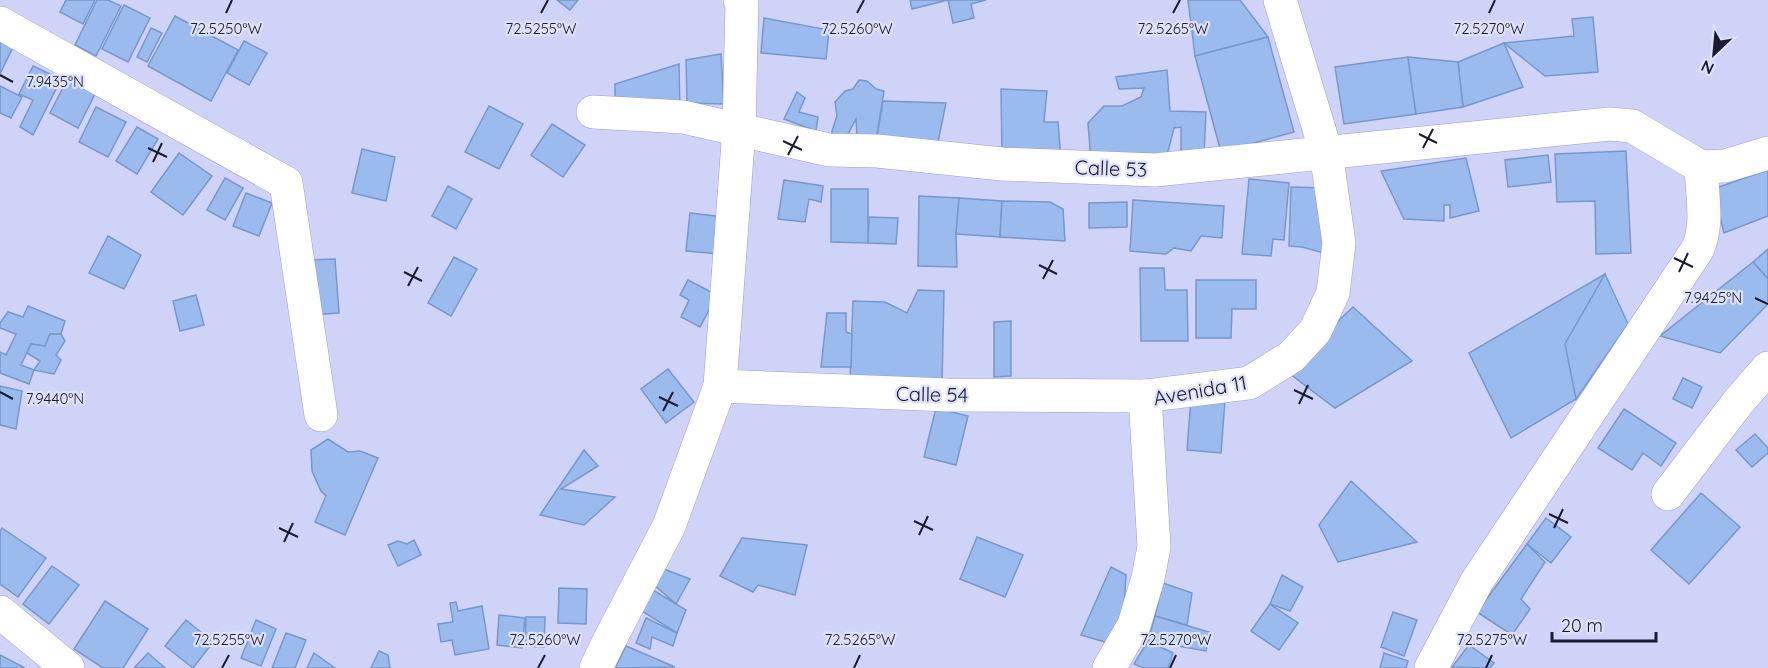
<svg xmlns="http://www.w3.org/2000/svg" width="1768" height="668" viewBox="0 0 1768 668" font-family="Quicksand,sans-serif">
<rect width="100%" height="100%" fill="#cfd3f8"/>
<g fill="#9bbbef" stroke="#7898cc" stroke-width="1.5">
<path d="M66 0H95L83 24 60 12Z"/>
<path d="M97 0H108L121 6 96 56 75 45Z"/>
<path d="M557 0H578L570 10Z"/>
<path d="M910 0H986L971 4 974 18 953 23 948 0 912 9Z"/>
<path d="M1188 0H1240L1268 37 1195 56Z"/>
<path d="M124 5 150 18 128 62 102 49Z"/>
<path d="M175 16 238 50 211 101 148 66Z"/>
<path d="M1593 17 1598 72 1545 76 1504 43 1574 36 1572 19Z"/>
<path d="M764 18 829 30 826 59 761 53Z"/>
<path d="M151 28 162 33 147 62 137 57Z"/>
<path d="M1268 37 1294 132 1221 152 1195 56Z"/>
<path d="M0 38 14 45 0 74Z"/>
<path d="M244 41 267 53 249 85 227 73Z"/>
<path d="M1504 43 1523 87 1463 107 1458 62Z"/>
<path d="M721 54 724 104 687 103 686 60Z"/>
<path d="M1408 57 1416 114 1344 124 1335 67Z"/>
<path d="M1408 57 1458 62 1463 107 1416 114Z"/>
<path d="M679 64 680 112 615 102V84Z"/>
<path d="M33 66 61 79 33 135 20 127 33 100 19 94Z"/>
<path d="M1167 70 1170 111 1206 112 1204 154 1181 155V127L1174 128 1164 167 1091 163 1088 123 1104 106H1122L1141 97 1144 88 1119 89 1116 77Z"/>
<path d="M67 80 95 94 78 128 50 113Z"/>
<path d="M859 80 867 81 876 89 884 91 876 140 857 137 856 119 842 145H832V131L837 116 835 102 845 91 853 89Z"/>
<path d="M0 86 22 97 11 118 0 113Z"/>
<path d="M1001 89 1047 91 1044 122H1058L1061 161 1002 157Z"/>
<path d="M797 92 805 98 799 112 818 117 816 131 784 119Z"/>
<path d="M883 101 946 103 936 152 875 148Z"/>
<path d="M489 106 523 124 499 169 465 152Z"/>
<path d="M96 107 126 122 108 157 79 142Z"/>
<path d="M552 124 585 145 563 177 531 155Z"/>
<path d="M137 127 158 139 137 174 116 161Z"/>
<path d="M362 149 395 157 386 201 352 193Z"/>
<path d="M1626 151 1631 253 1596 254 1595 201 1557 202 1555 154Z"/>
<path d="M179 153 212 176 183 215 151 192Z"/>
<path d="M1548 155 1551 182 1508 187 1505 160Z"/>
<path d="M1466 158 1479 211 1450 218V205H1444V221L1404 219 1381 171Z"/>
<path d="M1768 170V216L1724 233 1713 189Z"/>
<path d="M225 178 243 188 225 220 207 210Z"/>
<path d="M1249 179 1289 183 1284 240 1273 239 1271 256 1242 254Z"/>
<path d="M784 180 823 186 821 202 809 199 805 222 778 219Z"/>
<path d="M448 186 472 199 456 229 432 216Z"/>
<path d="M1291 187 1326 188 1324 253 1302 247 1289 246Z"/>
<path d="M831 189H868V243L831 242Z"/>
<path d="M246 193 272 203 259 236 233 226Z"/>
<path d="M919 196 959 198 956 234 957 267 918 266Z"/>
<path d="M959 198 1002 201 1000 237 956 234Z"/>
<path d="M1133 200 1224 206 1222 238 1201 236 1191 251 1174 248 1166 254 1130 251Z"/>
<path d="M1002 201 1050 202 1063 209 1065 241 1000 237Z"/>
<path d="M1127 202V227L1089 228V203Z"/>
<path d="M690 213 724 217 720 254 686 251Z"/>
<path d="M869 217 898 218 896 244 868 243Z"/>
<path d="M108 236 141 255 124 289 89 273Z"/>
<path d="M1768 249V279L1753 262Z"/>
<path d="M454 257 477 269 451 316 428 303Z"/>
<path d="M335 259 339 313 312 315 308 260Z"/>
<path d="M1753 262 1768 279V304L1720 353 1660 336Z"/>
<path d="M1140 268H1164L1165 290H1187L1188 341H1141Z"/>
<path d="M1605 274 1576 399 1511 438 1469 353Z"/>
<path d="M1605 274 1628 324 1576 399 1565 344Z"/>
<path d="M688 280 717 295 700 327 681 317 689 300 680 295Z"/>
<path d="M1196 280H1256V309H1232L1231 338H1196Z"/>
<path d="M918 290 944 291 942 383 850 380 853 301 885 302 907 313Z"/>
<path d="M196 295 204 325 180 331 173 301Z"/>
<path d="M28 306 65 321 61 334H50L45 346 31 344 21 365 34 370 29 384 0 373V352L6 355 16 334 0 328V323L8 312 23 317Z"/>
<path d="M1353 307 1412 361 1335 408 1286 371Z"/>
<path d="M827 313H846V332L852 334 851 367H821Z"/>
<path d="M1011 321V376L994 377V322Z"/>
<path d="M50 334H61L65 341 56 355 61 360 54 374 34 370 40 361 27 353 31 344 45 346Z"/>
<path d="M668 369 694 402 666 423 641 389Z"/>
<path d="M1683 378 1702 387 1692 408 1673 399Z"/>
<path d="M0 386 22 391 16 429 0 425Z"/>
<path d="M1191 399 1225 400 1221 453 1187 450Z"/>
<path d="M936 408 968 416 956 465 924 457Z"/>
<path d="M1624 409 1676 443 1661 466 1643 453 1632 470 1598 448Z"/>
<path d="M1755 434 1768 448V453L1752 467 1736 450Z"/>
<path d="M328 439 348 452 360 451 378 458 345 535 315 522 326 496 321 491 312 471 311 450Z"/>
<path d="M584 450 598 466 561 489 615 497 584 525 540 515Z"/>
<path d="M1351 481 1417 542 1338 562 1319 525Z"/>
<path d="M1701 493 1740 527 1689 584 1651 550Z"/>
<path d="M1546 518 1571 537 1551 563 1527 544Z"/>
<path d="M2 528 46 558 18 597 0 584V531Z"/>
<path d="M977 537 1023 555 1005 597 960 579Z"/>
<path d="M742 538 807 545 795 595 758 585 753 592 720 576Z"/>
<path d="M414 540 421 555 398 566 388 545 398 541 407 544Z"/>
<path d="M1527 544 1545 562 1521 599 1530 609 1512 635 1477 612Z"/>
<path d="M52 566 79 585 49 624 23 604Z"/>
<path d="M1111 567 1126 575 1124 607 1112 644 1081 635Z"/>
<path d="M661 568 690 579 676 604 653 584Z"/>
<path d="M1282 575 1303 587 1290 611 1270 604Z"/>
<path d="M1163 583 1192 593 1187 625 1155 616Z"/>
<path d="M648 587 686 610 677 633 637 608Z"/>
<path d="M559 588 587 589 586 624 558 623Z"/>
<path d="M105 601 148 629 123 668H103L74 649Z"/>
<path d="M456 602 458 611 482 606 489 649 455 655 452 640 441 642 438 624 453 622 450 603Z"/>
<path d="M1270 604 1298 623 1279 650 1251 631Z"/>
<path d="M1393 612 1417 620 1404 656 1381 647Z"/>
<path d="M499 615 525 618 522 648 497 645Z"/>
<path d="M1155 616 1209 632 1206 651 1148 641Z"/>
<path d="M526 617H545L544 647 525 646Z"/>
<path d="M646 618 677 633 673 646 652 637 650 649 636 643Z"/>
<path d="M186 620 213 642 193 668 165 646Z"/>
<path d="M256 620 276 629 261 666 241 658Z"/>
<path d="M286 633 306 640 295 668H272Z"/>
<path d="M1148 641 1173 653 1168 668H1143L1134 664Z"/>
<path d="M1469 645 1494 663 1490 668 1452 667Z"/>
<path d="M626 646 675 667 615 668Z"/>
<path d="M379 651 388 655 390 668H371Z"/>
<path d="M148 653 165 668H134Z"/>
<path d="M314 653 335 668H307Z"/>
<path d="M1384 653 1408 661 1406 668H1380Z"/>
<path d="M0 655 25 668H0Z"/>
</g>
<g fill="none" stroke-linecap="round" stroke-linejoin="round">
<defs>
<g id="street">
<path d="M0 23 286 183 321 415"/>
<path d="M593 112 683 117 829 150 877 151 1002 164 1155 170 1610 124 1632 126 1701 167 1725 166 1768 153"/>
<path d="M720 386 948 395 1145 396"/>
<path d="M1668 494 1739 401 1768 368"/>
<path d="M0 612 68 668"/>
<path d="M596 668 608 643 669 526 720 386 739 129 742 2 740 0"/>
<path d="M1431 668 1477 581 1697 250C1709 226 1702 194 1701 167"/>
</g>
<path id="secondary" d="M1109 668 1134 625 1148 578 1154 547 1145 396 1249 383 1291 357 1315 331 1333 293 1339 243 1326 152 1280 0"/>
</defs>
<use href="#street" stroke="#999ed9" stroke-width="34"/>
<use href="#secondary" stroke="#999ed9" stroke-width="34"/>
<use href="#street" stroke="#fff" stroke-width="33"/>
<use href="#secondary" stroke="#fff" stroke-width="33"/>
</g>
<path fill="none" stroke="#1a1c32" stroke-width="2" d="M226 13 232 0M541 13 548 0M857 13 864 0M1173 13 1180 0M1489 13 1495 0M0 75 13 82M1419 134 1437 143M783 141 802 150M148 148 167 157M1423 148 1433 129M788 155 798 136M153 162 162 143M1674 258 1693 267M1039 265 1057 274M404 272 422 281M1679 272 1688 253M1043 279 1053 260M408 286 418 267M1755 298 1768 304M1294 390 1313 399M0 392 13 399M659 397 678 406M1299 404 1308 385M663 411 673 392M1549 514 1568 523M914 521 933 530M279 528 298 537M1554 528 1563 509M919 535 928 516M284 542 293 523M222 668 229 655M538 668 545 655M854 668 860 655M1170 668 1176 655M1486 668 1492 655"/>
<g text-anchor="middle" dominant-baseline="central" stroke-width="4.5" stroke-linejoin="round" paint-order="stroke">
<g font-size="20" fill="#1a1c32" stroke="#dee1fa">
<text transform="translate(1111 168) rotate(2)">Calle 53</text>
<text transform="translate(1200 390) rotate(-10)">Avenida 11</text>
<text transform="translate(932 394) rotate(1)">Calle 54</text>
</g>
</g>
<g font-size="15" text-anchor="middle" fill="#1a1c32" stroke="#dee1fa" stroke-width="4.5" stroke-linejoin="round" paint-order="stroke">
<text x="226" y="34">72.5250°W</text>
<text x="541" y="34">72.5255°W</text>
<text x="857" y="34">72.5260°W</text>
<text x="1173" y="34">72.5265°W</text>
<text x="1489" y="34">72.5270°W</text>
<text x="55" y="87">7.9435°N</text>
<text x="1713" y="303">7.9425°N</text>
<text x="55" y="404">7.9440°N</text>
<text x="229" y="645">72.5255°W</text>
<text x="545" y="645">72.5260°W</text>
<text x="860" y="645">72.5265°W</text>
<text x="1176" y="645">72.5270°W</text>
<text x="1492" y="645">72.5275°W</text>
</g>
<g transform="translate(1714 54) rotate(206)" stroke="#dee1fa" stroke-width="4.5" paint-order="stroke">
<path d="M0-4.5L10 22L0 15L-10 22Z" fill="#1a1c32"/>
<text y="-9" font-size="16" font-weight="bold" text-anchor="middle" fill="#1a1c32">N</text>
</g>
<path d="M1552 632v9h104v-9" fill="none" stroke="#1a1c32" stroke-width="3"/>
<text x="1561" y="632" font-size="18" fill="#1a1c32" stroke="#dee1fa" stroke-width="4.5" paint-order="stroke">20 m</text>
</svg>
